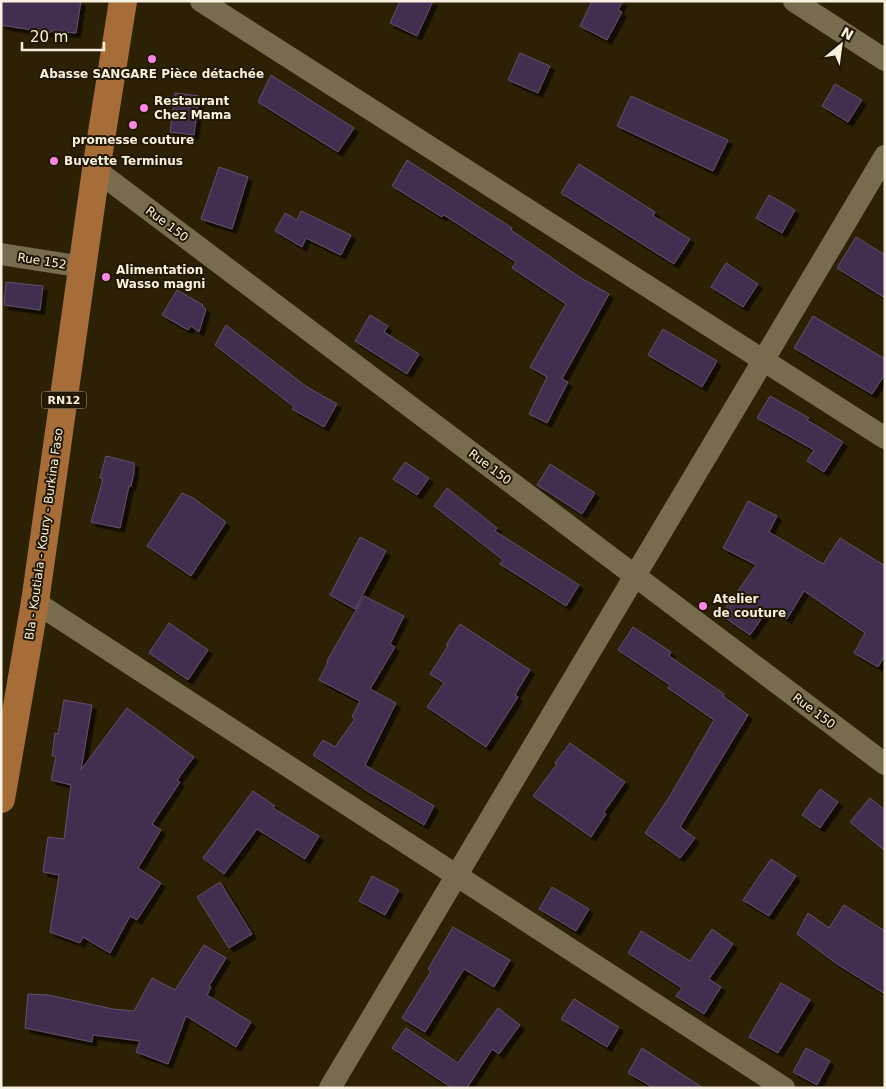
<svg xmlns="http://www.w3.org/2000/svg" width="886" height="1089" viewBox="0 0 886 1089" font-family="'DejaVu Sans',sans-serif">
<defs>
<filter id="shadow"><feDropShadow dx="4.5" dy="4.5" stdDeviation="0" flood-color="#0009"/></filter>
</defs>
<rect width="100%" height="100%" fill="#2c2105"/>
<g fill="#422e4f" stroke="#61516b" filter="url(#shadow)">
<path d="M1 1H81L76 33 51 31 50 33 1 25Z"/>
<path d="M400 1H433L417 36 390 23Z"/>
<path d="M592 1H623L618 10 622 12 607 40 580 26Z"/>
<path d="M520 53 550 66 538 93 508 80Z"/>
<path d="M271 75 354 128 338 152 258 102Z"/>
<path d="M835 84 862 100 848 122 822 106Z"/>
<path d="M175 93 199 96 194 135 170 132Z"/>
<path d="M631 96 728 140 713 171 617 126Z"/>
<path d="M407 160 512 228 511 230 581 278 609 294 562 379 568 382 547 423 529 414 547 377 530 367 566 304 512 268 516 262 444 215 442 217 392 186Z"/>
<path d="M579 164 655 212 653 216 690 239 674 264 561 193Z"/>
<path d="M219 167 248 177 232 229 201 219Z"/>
<path d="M769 195 795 210 782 233 756 218Z"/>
<path d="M301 211 351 235 341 255 306 238 302 247 275 231 285 213 297 220Z"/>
<path d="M856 237 885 255V298L837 268Z"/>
<path d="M726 263 758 284 743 307 711 287Z"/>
<path d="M6 282 43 286 40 310 4 305Z"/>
<path d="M177 290 203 305 202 306 206 309 199 332 191 326 188 330 162 315Z"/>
<path d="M370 315 388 326 384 332 419 354 407 374 355 341Z"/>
<path d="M813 316 885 359V374L872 394 794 348Z"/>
<path d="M226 325 307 387 337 404 324 427 292 409 294 407 215 345Z"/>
<path d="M663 329 717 361 702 387 648 355Z"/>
<path d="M770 396 809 418 807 420 843 442 824 472 807 461 814 450 757 418Z"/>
<path d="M106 456 134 463V472L131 486H129L120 528 91 522 103 479 100 478Z"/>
<path d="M405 462 429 478 417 495 393 479Z"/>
<path d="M550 464 595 493 582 514 537 485Z"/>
<path d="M447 488 497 528 495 531 579 585 566 606 500 564 503 560 434 506Z"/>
<path d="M182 493 193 498 226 522 191 576 147 546Z"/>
<path d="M748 501 777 516 769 532 823 564 840 538 885 566V655L878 667 854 653 865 633 804 591 787 619 769 608 750 635 721 615 756 565 723 548Z"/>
<path d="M360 537 386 551 355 609 330 595Z"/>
<path d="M364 596 404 616 390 644 395 647 370 689 396 703 365 765 434 806 424 825 369 792 313 755 323 740 335 747 355 719 352 717 360 701 319 680 328 662 327 661Z"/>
<path d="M169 623 208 650 188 680 149 653Z"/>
<path d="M460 624 530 670 515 695 518 697 486 747 427 707 444 683 430 674 448 646 446 645Z"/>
<path d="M633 627 671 652 669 656 724 694 723 696 748 715 680 827 695 838 680 858 645 833 670 796 714 720 668 688 670 685 618 650Z"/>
<path d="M64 700 92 705 81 770 127 708 194 757 177 780 180 782 152 824 161 830 138 868 161 883 137 920 130 916 110 953 83 937 80 943 50 932 59 875 43 872 48 837 64 839 71 785 51 780 56 756H52L55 733 58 734Z"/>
<path d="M570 743 625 782 604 812 606 814 591 837 533 796 557 764 555 763Z"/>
<path d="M820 789 838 802 820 828 802 815Z"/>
<path d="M253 791 275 806 273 808 319 836 305 859 257 829 224 874 203 858Z"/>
<path d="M870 798 885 810V851L850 822Z"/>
<path d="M771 859 796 876 769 916 743 900Z"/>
<path d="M372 876 399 890 385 915 359 901Z"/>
<path d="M220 882 252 934 229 948 197 897Z"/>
<path d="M552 887 589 909 576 931 539 909Z"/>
<path d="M844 905 885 931V994L837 964 797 934 808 913 829 928Z"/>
<path d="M453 927 510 960 494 987 464 969 425 1032 402 1018 431 971 428 969Z"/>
<path d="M712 929 733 944 709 979 721 987 704 1014 676 996 682 988 628 953 641 931 690 961Z"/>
<path d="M204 945 226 958 209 986 211 987 207 995 251 1022 236 1047 186 1016 168 1064 136 1052 140 1041 93 1035 92 1042 25 1028 28 994 48 995 113 1009 134 1011 152 978 175 990Z"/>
<path d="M781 983 810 1000 778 1053 749 1037Z"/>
<path d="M574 999 619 1027 607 1047 561 1019Z"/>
<path d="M498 1008 520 1025 499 1054 492 1049 467 1088H452L392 1048 406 1028 458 1063Z"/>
<path d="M642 1048 703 1088H654L628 1073Z"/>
<path d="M806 1048 830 1061 817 1085 793 1072Z"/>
</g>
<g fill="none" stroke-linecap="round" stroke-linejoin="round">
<g stroke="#786c4e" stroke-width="22">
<path d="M201 1 885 438"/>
<path d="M794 1 885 60"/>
<path d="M96 170 885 764"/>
<path d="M1 254 83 267"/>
<path d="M35 602 784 1088"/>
<path d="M330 1088 885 156"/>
</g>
<path stroke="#a76d38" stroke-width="28" d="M1 799 35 602 96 170 123 1"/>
</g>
<g fill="#fb86e5" stroke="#221800" stroke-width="2">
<circle cx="152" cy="59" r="5"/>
<circle cx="144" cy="108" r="5"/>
<circle cx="133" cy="125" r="5"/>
<circle cx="54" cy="161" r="5"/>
<circle cx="106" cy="277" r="5"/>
<circle cx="703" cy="606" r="5"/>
</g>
<g text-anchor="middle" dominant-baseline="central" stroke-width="4" stroke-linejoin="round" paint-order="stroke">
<rect fill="#221800" stroke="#b8b09e" stroke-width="1" x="41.5" y="391.5" width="45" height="17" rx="4"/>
<g font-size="11" font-weight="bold" fill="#f8f1e1">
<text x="64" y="400">RN12</text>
</g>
<g font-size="12" font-weight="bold" fill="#f8f1e1" stroke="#221800" text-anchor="start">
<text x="152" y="74" text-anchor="middle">Abasse SANGARE Pièce détachée</text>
<text x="154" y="101">Restaurant<tspan x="154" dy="14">Chez Mama</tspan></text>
<text x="133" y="140" text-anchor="middle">promesse couture</text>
<text x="64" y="161">Buvette Terminus</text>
<text x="116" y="270">Alimentation<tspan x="116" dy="14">Wasso magni</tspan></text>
<text x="713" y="599">Atelier<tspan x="713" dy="14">de couture</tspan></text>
</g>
<g font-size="12" fill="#f8f1e1" stroke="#221800">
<text transform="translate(167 224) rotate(37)">Rue 150</text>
<text transform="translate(42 261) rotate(9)">Rue 152</text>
<text transform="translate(490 467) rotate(37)">Rue 150</text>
<text transform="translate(44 534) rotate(-82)">Bla - Koutiala - Koury - Burkina Faso</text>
<text transform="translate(814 711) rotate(37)">Rue 150</text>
</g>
</g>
<rect width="886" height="1089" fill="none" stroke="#f8f1e1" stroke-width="5"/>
<g transform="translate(841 45) rotate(29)" stroke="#221800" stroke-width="4" paint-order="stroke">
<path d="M0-4L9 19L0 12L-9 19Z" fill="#f8f1e1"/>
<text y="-8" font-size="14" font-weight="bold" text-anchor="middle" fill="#f8f1e1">N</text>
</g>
<path d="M22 42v8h82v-8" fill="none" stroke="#f8f1e1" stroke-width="2.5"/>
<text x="30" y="42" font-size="15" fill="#f8f1e1" stroke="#221800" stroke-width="4" paint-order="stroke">20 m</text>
</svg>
